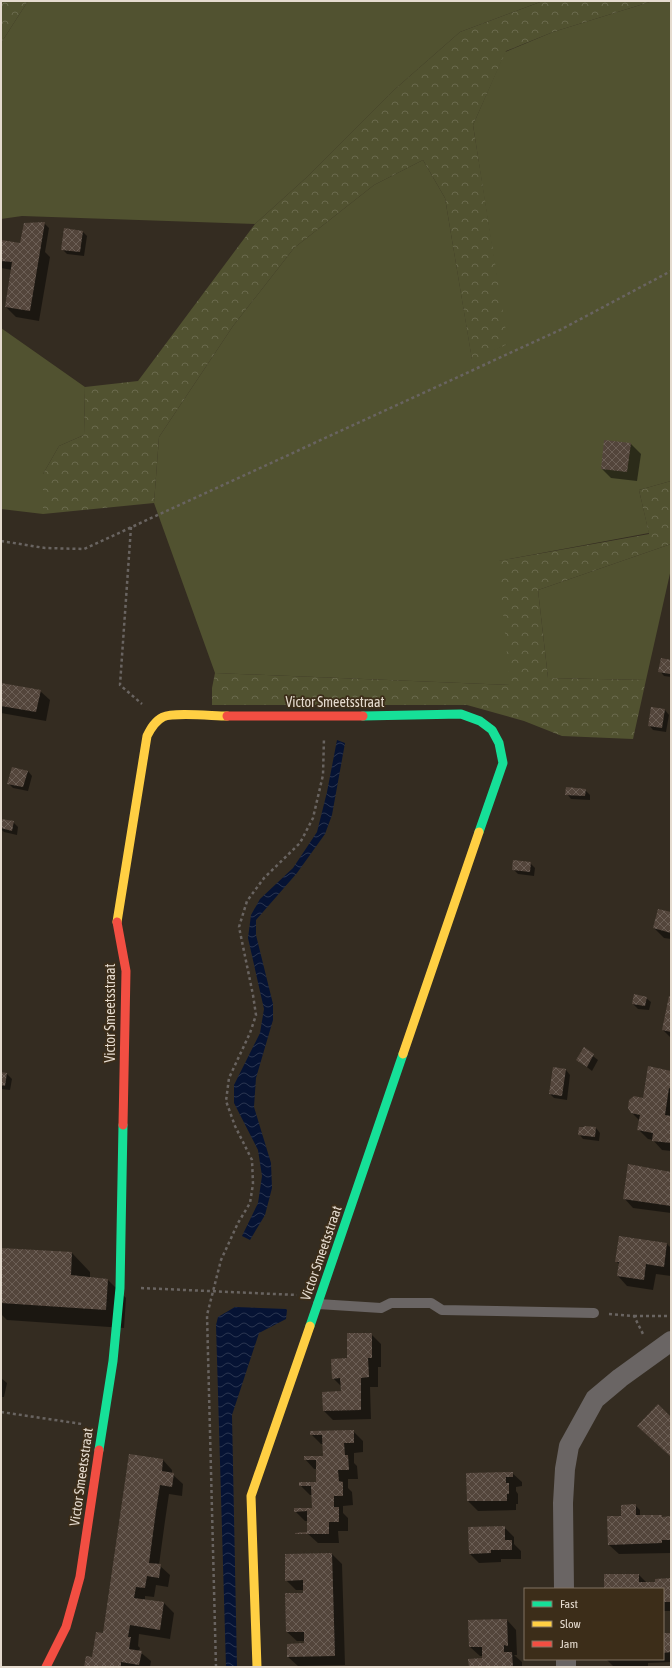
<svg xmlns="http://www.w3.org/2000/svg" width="672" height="1668" viewBox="0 0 672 1668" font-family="'Asap Condensed',sans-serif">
<defs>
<pattern id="forest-crowns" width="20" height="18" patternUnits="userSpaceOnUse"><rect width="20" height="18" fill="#515230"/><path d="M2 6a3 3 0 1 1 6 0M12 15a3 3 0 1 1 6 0" fill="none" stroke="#6a6a4d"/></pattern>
<pattern id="water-waves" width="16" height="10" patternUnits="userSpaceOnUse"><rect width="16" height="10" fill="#061334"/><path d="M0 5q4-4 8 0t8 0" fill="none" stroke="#2a3550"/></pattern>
<pattern id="building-cross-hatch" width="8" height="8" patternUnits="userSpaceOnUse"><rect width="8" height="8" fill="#53453b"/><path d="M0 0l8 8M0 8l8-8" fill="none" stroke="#6c5f56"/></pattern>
</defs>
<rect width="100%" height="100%" fill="#342c21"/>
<g fill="#515230">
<path d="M28 1H543L460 32 394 90 307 177 255 224 22 216 1 219V43Z"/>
<path d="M653 1H671V481L639 490 649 533 499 561 511 685 215 673 154 503 159 437 233 326 294 248 374 185 423 160 445 198 472 359 507 344 473 125 505 52 553 32Z"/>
<path d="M1 328 85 387 84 435 59 446 43 474V514L1 509Z"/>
<path d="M671 544V569L646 680 548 678 538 590Z"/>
</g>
<g fill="url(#forest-crowns)">
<path d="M1 1H28L1 43Z"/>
<path d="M543 1H653L553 32 506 51 473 125 508 344 472 360 445 198 423 160 374 185 294 248 233 326 159 437 154 503 43 514V474L59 446 84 435 85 387 138 381 255 224 307 177 394 90 460 32Z"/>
<path d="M671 481V544L538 590 548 678 646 680 633 739 562 736 524 721 467 705H212V688L215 673 510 685 498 561 649 534 639 490Z"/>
</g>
<g fill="url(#water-waves)">
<path d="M337 740 345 743 332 815 325 834 297 873 256 920V935L273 1004V1020L256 1078 254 1107 271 1163 272 1188 265 1215 250 1240 242 1236 258 1203 262 1176 258 1150 234 1103V1085L260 1033 264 1009 248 938 251 915 260 899 293 868 317 832 327 792Z"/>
<path d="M235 1307 286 1309 287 1310 286 1319 259 1333 232 1415 237 1667H226L216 1325 218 1317Z"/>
</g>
<g fill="#0007">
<path d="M44 223 49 228 45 252 50 257 39 321 16 317 6 307 12 270 1 268V241L23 245Z"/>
<path d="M83 232 87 236 84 256 67 254 62 249Z"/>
<path d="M631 444 641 454 637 481 611 478 602 469Z"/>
<path d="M662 659 671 661V677L664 676 660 671Z"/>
<path d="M1 684 40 691 50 700 46 721 1 713Z"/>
<path d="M665 710 669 715 666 732 653 730 649 725Z"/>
<path d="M28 771 32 776 28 791 13 788 8 783Z"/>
<path d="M585 790 590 795V800L571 799 567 794Z"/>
<path d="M1 820 13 822 18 827 17 835 4 832 1 829Z"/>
<path d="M530 863 535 868 534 876 518 874 513 869Z"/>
<path d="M671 914V939L664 938 654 928Z"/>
<path d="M671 997V1038L663 1030Z"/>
<path d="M646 998 651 1002 649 1010 638 1009 633 1004Z"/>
<path d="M584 1049 598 1060 592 1071 578 1060Z"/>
<path d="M566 1070 570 1075 567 1100 554 1098 550 1094Z"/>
<path d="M671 1072V1151L662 1150 653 1140 648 1139 639 1130 640 1121 632 1113Z"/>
<path d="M1 1073 7 1074 12 1079 10 1090 1 1089Z"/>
<path d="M596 1128 600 1133 599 1141 583 1139 579 1134Z"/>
<path d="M671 1173V1213L633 1208 624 1198Z"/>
<path d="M620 1237 667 1244 671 1248V1276L656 1274 653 1290 627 1286 618 1276 619 1264 616 1261Z"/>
<path d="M1 1249 72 1253 90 1272V1278L108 1280 126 1298 124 1328 7 1320 1 1314Z"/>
<path d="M371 1334 381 1344V1367H378V1387H370L371 1419 333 1420 324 1411 342 1392V1387L333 1378Z"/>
<path d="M1 1378 7 1383 4 1397H1Z"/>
<path d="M658 1405 671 1418V1456L638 1426Z"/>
<path d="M353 1431 363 1441V1452L354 1453V1463L357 1466 358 1479H348V1488L352 1492 353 1505 343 1506V1513L348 1518V1531H338L339 1543H318L308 1534V1521H305L295 1511 313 1509 312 1495H310L300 1485 317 1483V1469H314L305 1459 324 1457V1444H321L311 1434Z"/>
<path d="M163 1460 172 1470V1474L183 1484 182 1496 169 1494 165 1521 159 1565 170 1575 168 1587 156 1585 154 1597 145 1596V1600L164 1603 174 1613 170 1639 139 1634 138 1646 140 1648 139 1651 151 1661 150 1667H85L93 1658 103 1634Z"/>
<path d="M512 1473 522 1482V1486L516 1487V1491L518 1494V1504H516V1510L478 1511 468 1501Z"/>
<path d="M635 1505 640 1510V1516H661L663 1518 671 1517V1553L619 1554 609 1545 622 1516Z"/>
<path d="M504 1527 514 1537V1544L521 1551V1559H501V1562L479 1563 470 1554Z"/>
<path d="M332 1554 342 1564 345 1665 298 1666 288 1657 305 1644V1641H297L287 1632 304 1594V1590H296L286 1580Z"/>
<path d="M639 1575 647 1583H656L671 1579V1611H663V1589H605Z"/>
<path d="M507 1620 516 1630 517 1655H514L522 1662V1667H470L483 1659V1656H480L470 1647Z"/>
<path d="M663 1634 671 1635V1662L648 1663V1667H614L606 1659H663Z"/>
</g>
<g fill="url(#building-cross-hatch)">
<path d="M45 222 30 311 5 307 12 262 1 261V240L20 243 24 223Z"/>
<path d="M64 228 83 231 80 252 61 250Z"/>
<path d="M604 440 631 443 627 472 601 469Z"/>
<path d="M661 658 671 660 670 674 658 672Z"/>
<path d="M1 683 41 690 36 712 1 706Z"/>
<path d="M651 707 665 709 662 728 648 726Z"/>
<path d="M12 767 28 771 23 787 7 784Z"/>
<path d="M566 787 586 789 585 796 565 795Z"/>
<path d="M1 819 14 821 12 831 1 828Z"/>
<path d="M513 860 531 862 530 872 512 870Z"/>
<path d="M658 909 671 912V933L653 928Z"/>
<path d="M634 994 647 997 645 1006 632 1004Z"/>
<path d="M669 996H671V1032L662 1030Z"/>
<path d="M584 1047 594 1054 587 1067 576 1060Z"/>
<path d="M648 1066 671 1071V1089L669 1088 665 1115 671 1116V1143L652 1141 653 1133 637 1130 640 1115 631 1113 628 1108 629 1100 634 1096 643 1098Z"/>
<path d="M553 1067 566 1069 562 1096 549 1094Z"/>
<path d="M1 1072 7 1073 5 1086 1 1085Z"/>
<path d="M584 1126 596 1127 595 1137 578 1135 579 1127H584Z"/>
<path d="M628 1164 671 1172V1206L623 1199Z"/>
<path d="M619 1236 667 1243 664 1267 646 1264 644 1280 617 1276 619 1262H615Z"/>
<path d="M1 1248 72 1252 71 1275 108 1279 106 1310 1 1303Z"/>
<path d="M347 1333H372V1358H368L369 1377 361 1378V1410L323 1411 322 1392 341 1391 340 1378 332 1379 331 1359 347 1358Z"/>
<path d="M658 1404 671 1417 670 1456 637 1426Z"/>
<path d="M354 1430V1443H344L345 1455H348L349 1470H338L339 1481 343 1482V1496H334V1507H339V1522H329V1534H295V1533L307 1532V1511L294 1512V1508H312L311 1486H299V1482H316V1460H304V1456H323L322 1435H310V1431Z"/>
<path d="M129 1454 163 1459 162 1471 174 1473 172 1487 160 1485 156 1511 149 1563 161 1564 159 1578 147 1576 145 1588 136 1587 134 1598 164 1602 160 1630 130 1625 128 1637H131L129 1649 142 1651 139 1665 121 1662V1667H84L86 1656 92 1657 96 1632 103 1633Z"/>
<path d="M513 1472V1477H506V1483H509V1494H507V1501H467L466 1473Z"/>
<path d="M636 1504V1515H662V1517L671 1516V1540H662V1543L608 1545 607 1516H621V1505Z"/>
<path d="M505 1526V1540H512V1550H491V1553L469 1554 468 1527Z"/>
<path d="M332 1553 335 1656 287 1657V1644L304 1643V1632H286L285 1593H303V1580L285 1581V1554Z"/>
<path d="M604 1574H639V1582H655V1579L671 1578V1602H663V1589H604Z"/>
<path d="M507 1619 508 1646 504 1645V1652H512L513 1667H469L468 1659 482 1658V1647H469L468 1620Z"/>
<path d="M663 1633H670L671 1652 663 1653Z"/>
</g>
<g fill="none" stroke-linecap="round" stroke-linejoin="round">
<g stroke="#696461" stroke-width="2.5" stroke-dasharray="3 3" stroke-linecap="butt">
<path d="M131 527 120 685 142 704"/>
<path d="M1 541 45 548 84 549 560 330 671 271"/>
<path d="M141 1288 297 1295"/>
<path d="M609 1314 634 1316 644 1336"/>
<path d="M634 1316H671"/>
<path d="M1 1412 82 1424"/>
<path d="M216 1667 207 1315 221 1260 238 1223 250 1203 253 1184 252 1160 235 1126 226 1101 229 1078 250 1033 256 1015 253 995 239 927 247 901 264 878 300 843 313 818 323 775 324 738"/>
</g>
<path stroke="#6a6564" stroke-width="10" d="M318 1304 381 1308 391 1303H431L442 1310 594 1313"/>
<g stroke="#6a6564" stroke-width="20">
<path d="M564 1589 563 1503 565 1469 569 1446 595 1399 620 1378 671 1341"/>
<path d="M566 1659V1667"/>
</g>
<g stroke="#16e098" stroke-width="9">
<path d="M363 716 461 714 480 721 492 730 499 743 503 763 479 832"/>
<path d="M310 1326 403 1054"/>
<path d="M99 1450 113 1361 120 1288 123 1125"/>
</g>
<g stroke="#ffcf43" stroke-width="9">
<path d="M117 922 147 736C151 728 155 721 163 717 174 712 213 716 227 716"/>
<path d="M403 1054 479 832"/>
<path d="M257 1667 251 1496 310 1326"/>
</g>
<g stroke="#f24e42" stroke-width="9">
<path d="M227 716H363"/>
<path d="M117 922 126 971 123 1125"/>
<path d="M46 1667 66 1627 80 1577 99 1450"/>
</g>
</g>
<g text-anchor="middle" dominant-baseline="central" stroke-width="3.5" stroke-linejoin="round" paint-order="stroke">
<g font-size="14" fill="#e5dbcf" stroke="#3c2d19">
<text x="335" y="702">Victor Smeetsstraat</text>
<text transform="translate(110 1013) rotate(-90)">Victor Smeetsstraat</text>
<text transform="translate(321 1253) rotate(-71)">Victor Smeetsstraat</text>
<text transform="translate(81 1477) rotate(-82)">Victor Smeetsstraat</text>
</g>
</g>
<rect width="672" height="1668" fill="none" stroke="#e5dbcf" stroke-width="4"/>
<rect x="524" y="1588" width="140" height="72" fill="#3c2d19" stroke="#807362"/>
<rect x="532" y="1601" width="20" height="6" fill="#16e098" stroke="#807362"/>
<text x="560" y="1608" font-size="12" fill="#e5dbcf">Fast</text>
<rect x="532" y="1621" width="20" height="6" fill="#ffcf43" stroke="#807362"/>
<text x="560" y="1628" font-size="12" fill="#e5dbcf">Slow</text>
<rect x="532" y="1641" width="20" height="6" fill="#f24e42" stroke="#807362"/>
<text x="560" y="1648" font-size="12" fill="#e5dbcf">Jam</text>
</svg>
